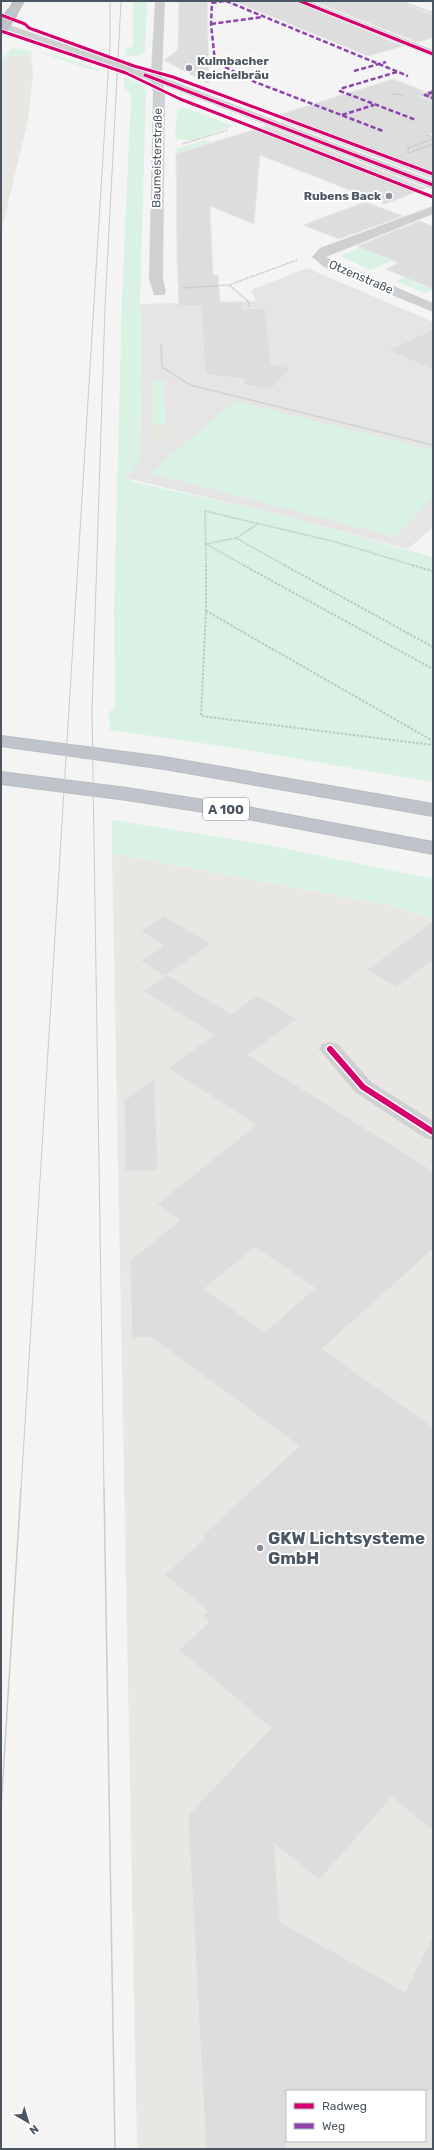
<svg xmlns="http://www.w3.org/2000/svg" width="434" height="2150" viewBox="0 0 434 2150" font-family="Rubik,sans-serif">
<rect width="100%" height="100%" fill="#f4f4f4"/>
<g fill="#e8e7e3" fill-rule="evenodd">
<path d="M31 55 33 73 28 120 1 233V65L9 56Z"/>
<path d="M112 853 388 905 433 918V2149H137ZM287 2091H425V2141H287Z"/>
</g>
<path fill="#e6e5e6" d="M307 268 433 322V527L408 549 277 514 125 478 140 461 142 307H138V304L256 301 251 290Z"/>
<g fill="#d9f2e3">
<path d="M133 1H147L145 51 140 55 125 57 126 49 132 47 133 44Z"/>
<path d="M12 48C44 51 71 59 101 70H92L33 50 31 55 9 56 1 65V60Z"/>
<path d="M124 77 139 83 146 91 140 303 138 304V307H142L140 461 126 478 134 482 277 514 433 557V782L229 747 110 730 109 712 115 707 114 611 122 298 131 97 129 91 124 88Z"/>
<path d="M181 108H187L233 126 193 140 175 139 177 110Z"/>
<path d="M205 140 215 144 197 147 184 155 176 153 177 149Z"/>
<path d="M373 242 371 252 392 261 370 270 342 257 344 254Z"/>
<path d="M406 277 415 281 412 282 420 286 423 285 433 290 425 293 396 281Z"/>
<path d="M151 380 164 381 166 425H152Z"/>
<path d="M235 401 433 450V497L395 537 150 473Z"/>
<path d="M112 820 268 845 433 879V918L388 905 112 853Z"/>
</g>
<path fill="#e7e6e1" d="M152 425H170L169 440H152Z"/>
<g fill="#ddddde" stroke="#e5e6e7" fill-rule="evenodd">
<path d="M179 1H207L209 84 164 60 178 50Z"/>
<path d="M233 1H294L403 46 368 56Z"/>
<path d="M313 1H396L433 15V38L417 42Z"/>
<path d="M393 79 424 91 418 96 433 102V133L427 135 433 137V179L282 121 291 118 281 114Z"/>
<path d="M266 126 426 188 385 204 260 155 254 224 210 206 213 275H218L220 302H242V309L265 308 271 364 290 368 270 390 242 384 245 379 205 374 201 306H179L177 257 176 154Z"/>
<path d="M365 202 403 216 339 239 303 225Z"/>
<path d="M419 221 433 226V289L386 269 399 263 357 246Z"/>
<path d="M433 330V370L388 350Z"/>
<path d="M164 916 211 944 165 976 141 961 164 946 141 931Z"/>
<path d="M433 921V960L397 987 367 970Z"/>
<path d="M167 975 231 1014 257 995 297 1019 248 1055 433 1171V1249L322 1349 433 1427V1831L392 1797 319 1880 274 1843 280 1922 405 1992 433 1936V2091H287V2149H206L188 1815 271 1728 179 1650 209 1622 202 1616 208 1611 165 1575 205 1538 202 1536 299 1446 151 1337 132 1338 130 1261 180 1220 157 1204 256 1125 168 1068 214 1035 144 991ZM255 1247 315 1288 265 1332 204 1289Z"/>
<path d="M154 1079 158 1170 126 1171 124 1101Z"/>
</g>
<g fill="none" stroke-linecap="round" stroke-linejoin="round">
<defs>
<g id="highway">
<path d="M14 1H24L16 15H8L7 13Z"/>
<path d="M1 736 164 757 433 804V816L164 769 1 746Z"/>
<path d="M1 772 127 788 242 806 433 842V854L242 818 127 800 1 784Z"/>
</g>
</defs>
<use href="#highway" stroke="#b9bec3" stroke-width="2"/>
<g stroke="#bcc7c4" stroke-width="1.5" stroke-dasharray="1.5 1" stroke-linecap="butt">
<path d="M400 1 433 13"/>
<path d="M392 94 403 95"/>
<path d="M427 135 433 137"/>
<path d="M182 144 228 130"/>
<path d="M408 153V148L433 139"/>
<path d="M409 153 433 144"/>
<path d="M230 286 248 301 250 308"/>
<path d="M183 288 229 285 297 260"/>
<path d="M161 345 162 367 190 385 433 445"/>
<path d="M236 538 286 566"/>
<path d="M206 544 245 566"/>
<path d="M206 544 236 538 258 524"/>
<path d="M206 566 205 511 336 542 415 566"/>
</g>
<g stroke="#bcc7c4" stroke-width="2" stroke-dasharray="2.5 1.5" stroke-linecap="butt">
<path d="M206 565V611L201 716 433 745"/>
<path d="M243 565 433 669"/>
<path d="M284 565 433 647"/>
<path d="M412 565 433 571"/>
<path d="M206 611 433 741"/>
</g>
<g fill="#ced0d2" fill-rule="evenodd">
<path d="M155 1H165L162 77 433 181V189L163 85 165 92 163 279 166 292 164 295H154L149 279 153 92 151 81 1 28V22L151 74Z"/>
<path d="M295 1H309L433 50V57Z"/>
<path d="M433 89V101L419 95Z"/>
<path d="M433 206V214L326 257 433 303V312L324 267 312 257 320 248Z"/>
<path d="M330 1042 338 1044 371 1082 433 1121V1140L425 1138 355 1092 319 1049 322 1044Z"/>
</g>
<use href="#highway" fill="#bec4c9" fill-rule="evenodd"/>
<g stroke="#c9cacc" stroke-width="1">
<path d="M21 1489 110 43V1"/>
<path d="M104 1489 92 710 105 307 121 1"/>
</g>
<g stroke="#c9cacc" stroke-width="1.5">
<path d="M104 1488 115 2149"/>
<path d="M1 1809 21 1488"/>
</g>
<defs>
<path id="highway-bridge" d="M1 29 12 13"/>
</defs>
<use href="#highway-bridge" stroke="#b9bec3" stroke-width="12" stroke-linecap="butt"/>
<use href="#highway-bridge" stroke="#bec4c9" stroke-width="12"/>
<g stroke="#8e44ad" stroke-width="2.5" stroke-dasharray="5 2.5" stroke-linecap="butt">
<path d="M224 1 212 3 211 24 215 62 255 82 383 131"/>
<path d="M226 1 408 76"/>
<path d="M211 24 263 17"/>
<path d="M354 71 386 62"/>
<path d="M397 72 343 88 340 91 416 120"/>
<path d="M433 92 425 95 433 98"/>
<path d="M342 115 374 105"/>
</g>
<defs>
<g id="cycleway-far1">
<path d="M300 1 433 54"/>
<path d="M1 15 25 24 29 28 134 66 173 77 433 174"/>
<path d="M1 31 126 73 180 99 433 197"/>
<path d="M145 75 433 185"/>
</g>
<path id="cycleway" d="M330 1049 363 1087 433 1132"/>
</defs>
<use href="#cycleway-far1" stroke="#fff" stroke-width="4.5"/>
<use href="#cycleway" stroke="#fff" stroke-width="9"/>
<use href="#cycleway-far1" stroke="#d6006c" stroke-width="3"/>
<use href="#cycleway" stroke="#d6006c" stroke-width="6"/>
</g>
<g fill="#868d94" stroke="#fff" stroke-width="1.5">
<circle cx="189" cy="68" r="4"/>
<circle cx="389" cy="196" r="4"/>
<circle cx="260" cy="1548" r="4"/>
</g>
<g text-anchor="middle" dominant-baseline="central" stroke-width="4" stroke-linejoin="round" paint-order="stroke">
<g font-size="12" font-weight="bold" fill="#4a5661" stroke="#fff" text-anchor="start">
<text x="197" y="61">Kulmbacher<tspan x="197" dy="14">Reichelbräu</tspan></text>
<text x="381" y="196" text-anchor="end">Rubens Back</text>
</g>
<g font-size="12" fill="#4a5661" stroke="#fff">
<text transform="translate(157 158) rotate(-89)">Baumeisterstraße</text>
<text transform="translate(361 277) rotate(23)">Otzenstraße</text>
</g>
<rect fill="#fff" stroke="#808990" stroke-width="1" x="203" y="798" width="46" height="22" rx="3"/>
<g font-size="13" font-weight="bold" fill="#4a5661">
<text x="226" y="809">A 100</text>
</g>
<g font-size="17" font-weight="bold" fill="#4a5661" stroke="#fff" text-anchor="start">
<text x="268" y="1538">GKW Lichtsysteme<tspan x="268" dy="20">GmbH</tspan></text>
</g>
</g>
<rect width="434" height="2150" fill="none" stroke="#4a5661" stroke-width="4"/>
<rect x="286" y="2090" width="140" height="52" fill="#ffffff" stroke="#b7bbc0"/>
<rect x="294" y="2103" width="20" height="6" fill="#d6006c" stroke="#b7bbc0"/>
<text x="322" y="2110" font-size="12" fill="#4a5661">Radweg</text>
<rect x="294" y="2123" width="20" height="6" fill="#8e44ad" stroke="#b7bbc0"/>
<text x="322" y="2130" font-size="12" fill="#4a5661">Weg</text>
<g transform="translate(28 2122) rotate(142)" stroke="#ffffff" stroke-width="3" paint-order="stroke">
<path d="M0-3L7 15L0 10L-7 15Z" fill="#4a5661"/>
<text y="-6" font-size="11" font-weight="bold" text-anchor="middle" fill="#4a5661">N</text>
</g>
</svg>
